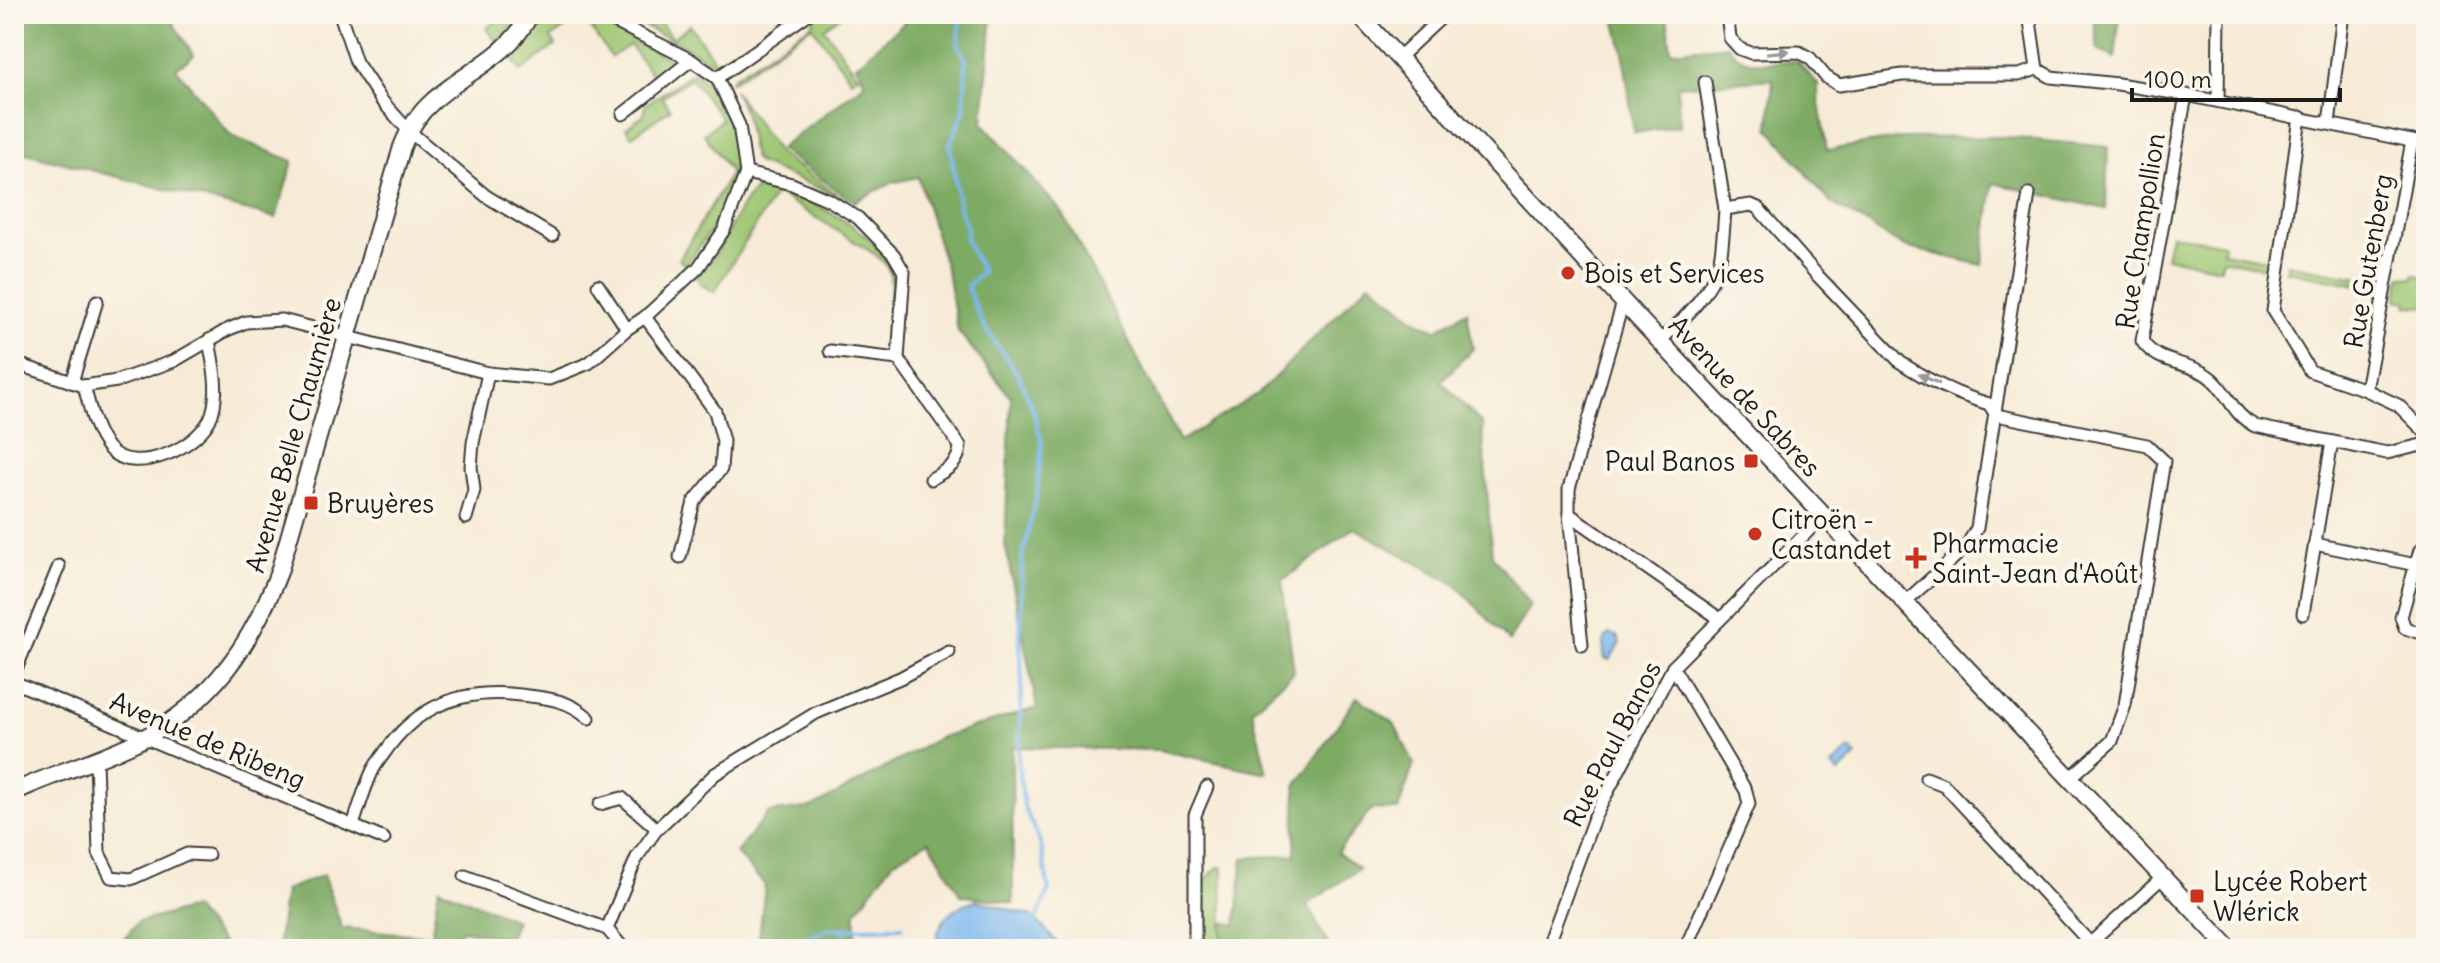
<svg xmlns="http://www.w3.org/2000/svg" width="2440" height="963" viewBox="0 0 2440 963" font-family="Delius,sans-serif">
<rect width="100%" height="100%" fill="#fbf7ec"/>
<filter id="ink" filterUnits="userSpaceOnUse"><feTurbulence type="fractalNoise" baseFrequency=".0125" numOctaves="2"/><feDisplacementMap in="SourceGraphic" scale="16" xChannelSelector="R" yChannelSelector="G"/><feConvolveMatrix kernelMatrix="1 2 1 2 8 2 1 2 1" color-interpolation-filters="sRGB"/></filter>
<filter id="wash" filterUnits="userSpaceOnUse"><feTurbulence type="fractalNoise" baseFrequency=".006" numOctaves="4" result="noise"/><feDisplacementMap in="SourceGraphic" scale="32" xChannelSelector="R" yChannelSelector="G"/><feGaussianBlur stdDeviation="1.8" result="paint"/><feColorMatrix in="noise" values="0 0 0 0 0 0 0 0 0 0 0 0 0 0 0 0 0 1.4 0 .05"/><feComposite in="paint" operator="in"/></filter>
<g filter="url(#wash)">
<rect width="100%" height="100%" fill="#f7ebd7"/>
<g fill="#9ec672" stroke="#5d7147" stroke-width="2">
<path d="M506 14H521L515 26 497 42 486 29Z"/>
<path d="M543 14H582L669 59 672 62 671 65 654 78 630 45 611 57 582 16 551 38 556 45 521 71 510 56 527 41Z"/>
<path d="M633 14H654L672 38 690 25 719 67 688 48 637 23 633 19Z"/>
<path d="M818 14H844L824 28 858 76 851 80 812 26 730 83 733 77 811 25Z"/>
<path d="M693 72C713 86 726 104 732 127 746 182 719 224 685 265L679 259 731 173 704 134 722 119 691 78 662 97 670 109 632 136 626 128 644 115 645 105Z"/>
<path d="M734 90 779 154 865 214 828 192 758 163 753 157 745 114Z"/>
<path d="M761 186C802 195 880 229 892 273 897 289 890 329 889 348L884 351 891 286 890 273 887 266 876 255 776 193 714 292 702 285 696 277C702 270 709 264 714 257 728 237 741 196 761 186Z"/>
<path d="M2171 234 2224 244 2223 252 2267 260 2266 268 2222 259 2220 268 2166 257Z"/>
<path d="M2287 264 2381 281 2379 289 2286 271Z"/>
<path d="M2414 274 2426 278V307L2408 306V302L2397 300 2401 276 2413 278Z"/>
<path d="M1218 867 1223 868 1222 949H1203V882Z"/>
</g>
<g fill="#7eab64" stroke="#4d6440" stroke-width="2">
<path d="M14 14H167L194 55 176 68 231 136 293 161 276 218 14 150Z"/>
<path d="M914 14H992L983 123 1062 212 1180 441 1259 393 1370 282 1416 320 1436 330 1467 311 1473 349 1441 381 1482 424 1492 555 1530 605 1509 641 1456 585 1354 528 1282 581 1294 672 1252 710 1267 773 1159 750 1012 747 1013 903 961 895 929 841 894 861 856 912 855 949H769L758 947 765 885 736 853 768 813 813 807 941 737 1037 708 1005 544 1011 397 958 331 947 272 918 177 891 183 854 202 779 149 865 83 856 65Z"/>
<path d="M1614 14H1667L1671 51 1728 45C1742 70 1772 61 1797 61L1818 84V98L1827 150 1902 138 2005 137 2108 147 2106 209 1993 183 1982 265 1905 247 1830 202 1769 128 1773 79 1677 86 1680 126 1634 133 1623 51Z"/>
<path d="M2093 14H2120L2115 58 2098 50Z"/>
<path d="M1357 697 1394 723 1414 764 1398 810 1372 809 1337 852 1359 869 1307 905 1331 949H1222L1223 922 1236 925 1243 858 1295 855 1296 786Z"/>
<path d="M323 875 342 928 431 936 439 888 516 920 509 938 462 930 441 949H277L285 890Z"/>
<path d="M193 908 225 946 241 949H115L138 922Z"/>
</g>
<g fill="#7cb7ee" stroke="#4c6a85" stroke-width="2">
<path d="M1609 634 1617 636 1620 643 1610 660 1605 659C1603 650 1602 640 1609 634Z"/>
<path d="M1850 749 1857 756 1839 773 1832 765Z"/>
<path d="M976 900 1032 916 1060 945V949H937C934 923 952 907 976 900Z"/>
</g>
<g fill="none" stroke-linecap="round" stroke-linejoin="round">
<g stroke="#7cb7ee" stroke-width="4">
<path d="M956 14 960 22 958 45 966 59 964 111 950 145 960 211 967 228 966 240 982 272 967 287 983 325 1019 376 1034 413 1042 444 1037 493 1022 558 1020 643 1022 683 1018 763 1024 807 1040 842 1049 890 1034 926"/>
<path d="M781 949 828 929 902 927"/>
<path d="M840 949 845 929"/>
</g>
</g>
</g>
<g filter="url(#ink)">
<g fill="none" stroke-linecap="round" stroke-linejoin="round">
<defs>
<g id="street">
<path d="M340 14 356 62 382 101 409 131 486 196 552 236"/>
<path d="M599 14 691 60 717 78 739 125 746 173 792 184 829 200 858 218 894 255 904 272 898 359 960 446C959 465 946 470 931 479"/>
<path d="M1727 14 1730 38 1740 49 1751 53 1799 52 1810 58 1826 77 1839 85 1902 75H2019L2037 69"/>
<path d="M2029 14 2037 69"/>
<path d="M1399 57 1445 14"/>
<path d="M2037 69 2051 77 2118 84 2186 95 2426 144"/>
<path d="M717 78 808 14"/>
<path d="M1705 82 1725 209"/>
<path d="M2186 95 2142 341C2158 366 2192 360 2213 380 2230 396 2233 415 2255 426L2387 453 2426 444"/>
<path d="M2218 101 2219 14"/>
<path d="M623 114 691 60"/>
<path d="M2300 117 2273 311 2310 371 2366 390 2398 405 2426 433"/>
<path d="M2329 123 2343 14"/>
<path d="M598 285 627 329"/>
<path d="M645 317 715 411 723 441 721 469 694 502 680 557"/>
<path d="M1660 341C1684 319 1712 293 1720 260 1723 243 1724 226 1725 209L1751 205 1758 208 1818 276 1900 362C1927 380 1958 395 1989 404L1996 415"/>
<path d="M830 351 898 359"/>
<path d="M14 363 84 386 117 381 174 361 227 330 246 322 282 320 488 373 549 379 589 363 627 329 645 317 698 268 724 230 746 173"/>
<path d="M72 382 97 301"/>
<path d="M84 386C90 407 94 432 109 449 135 478 202 446 212 414 220 389 213 365 209 340"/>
<path d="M2366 390 2412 141"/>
<path d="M1996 415 2147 445 2164 461 2125 705 2112 741 2070 778"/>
<path d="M1569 514 1720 619"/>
<path d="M466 518 474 490 471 467 473 443 488 373"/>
<path d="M2315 544 2416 565"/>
<path d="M2420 550 2401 617 2405 628 2426 635"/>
<path d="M1905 602 1966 547 1977 528 2029 194"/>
<path d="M2303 614 2332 442"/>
<path d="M1582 645 1569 514V489L1623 302"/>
<path d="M1673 667 1746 791 1749 804 1688 942 1683 949"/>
<path d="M14 674 59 566"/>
<path d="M14 682 384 839"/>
<path d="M96 759 99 853 111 877 131 879 187 854 208 855"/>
<path d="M1926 778 1944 785 2090 943"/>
<path d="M600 804 622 798 657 829"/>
<path d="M353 825C359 808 364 789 372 772 375 765 381 758 385 752 418 704 464 688 520 695 547 698 568 699 589 718"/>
<path d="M465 876 607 929"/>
<path d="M624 949 607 929 637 857 657 829 715 774 816 713 900 678 949 652"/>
<path d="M1195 949V815L1207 787"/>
<path d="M1546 949 1594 818 1673 667 1824 515"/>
<path d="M2084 949 2163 877"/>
</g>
<g id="secondary">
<path d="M1358 14 1640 320 2230 949"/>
<path d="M14 792C56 772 102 760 144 738 213 701 252 643 279 572L402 147C409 129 418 114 433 101 466 71 510 56 530 14"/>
</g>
</defs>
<use href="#street" stroke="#3d3b38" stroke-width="15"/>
<use href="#secondary" stroke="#3d3b38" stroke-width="20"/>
<use href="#street" stroke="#fff" stroke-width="11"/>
<use href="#secondary" stroke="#fff" stroke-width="16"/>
</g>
<defs><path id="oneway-solid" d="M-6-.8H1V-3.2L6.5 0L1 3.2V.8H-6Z" transform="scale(2)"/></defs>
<g fill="#999">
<use href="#oneway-solid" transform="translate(1778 52) rotate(-5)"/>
<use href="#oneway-solid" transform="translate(1929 379) rotate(-155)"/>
</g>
</g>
<g fill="#c8321e" stroke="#fbf7ec" stroke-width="3">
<circle cx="1568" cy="273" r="8"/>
<rect x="1743" y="453" width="16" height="16" rx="4"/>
<rect x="303" y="495" width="16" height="16" rx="4"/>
<circle cx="1755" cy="534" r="8"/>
<path d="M1912 546h8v8h8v8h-8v8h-8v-8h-8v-8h8z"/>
<rect x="2189" y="888" width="16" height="16" rx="4"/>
</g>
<g text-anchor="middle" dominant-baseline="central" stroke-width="8" stroke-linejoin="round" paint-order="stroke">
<g font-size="26" fill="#1c1c1c" stroke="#fbf7ec">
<text transform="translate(2140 231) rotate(-81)">Rue Champollion</text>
<text transform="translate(2368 261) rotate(-80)">Rue Gutenberg</text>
<text transform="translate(1745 396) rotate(47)">Avenue de Sabres</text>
<text transform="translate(293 435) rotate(-74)">Avenue Belle Chaumière</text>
<text transform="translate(208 740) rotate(23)">Avenue de Ribeng</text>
<text transform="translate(1612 744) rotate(-63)">Rue Paul Banos</text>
</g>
<g font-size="26" fill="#1c1c1c" stroke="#fbf7ec" text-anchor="start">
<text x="1584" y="273">Bois et Services</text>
<text x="1735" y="461" text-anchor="end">Paul Banos</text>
<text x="327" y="503">Bruyères</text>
<text x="1771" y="519">Citroën -<tspan x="1771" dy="30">Castandet</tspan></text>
<text x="1932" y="543">Pharmacie<tspan x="1932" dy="30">Saint-Jean d'Août</tspan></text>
<text x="2213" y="881">Lycée Robert<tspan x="2213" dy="30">Wlérick</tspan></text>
</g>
</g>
<rect width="2440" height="963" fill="none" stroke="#fbf7ec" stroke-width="48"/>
<path d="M2132 88v12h208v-12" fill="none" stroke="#1c1c1c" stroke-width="4"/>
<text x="2144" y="88" font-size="24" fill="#1c1c1c" stroke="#fbf7ec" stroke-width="6" paint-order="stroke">100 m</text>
</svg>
